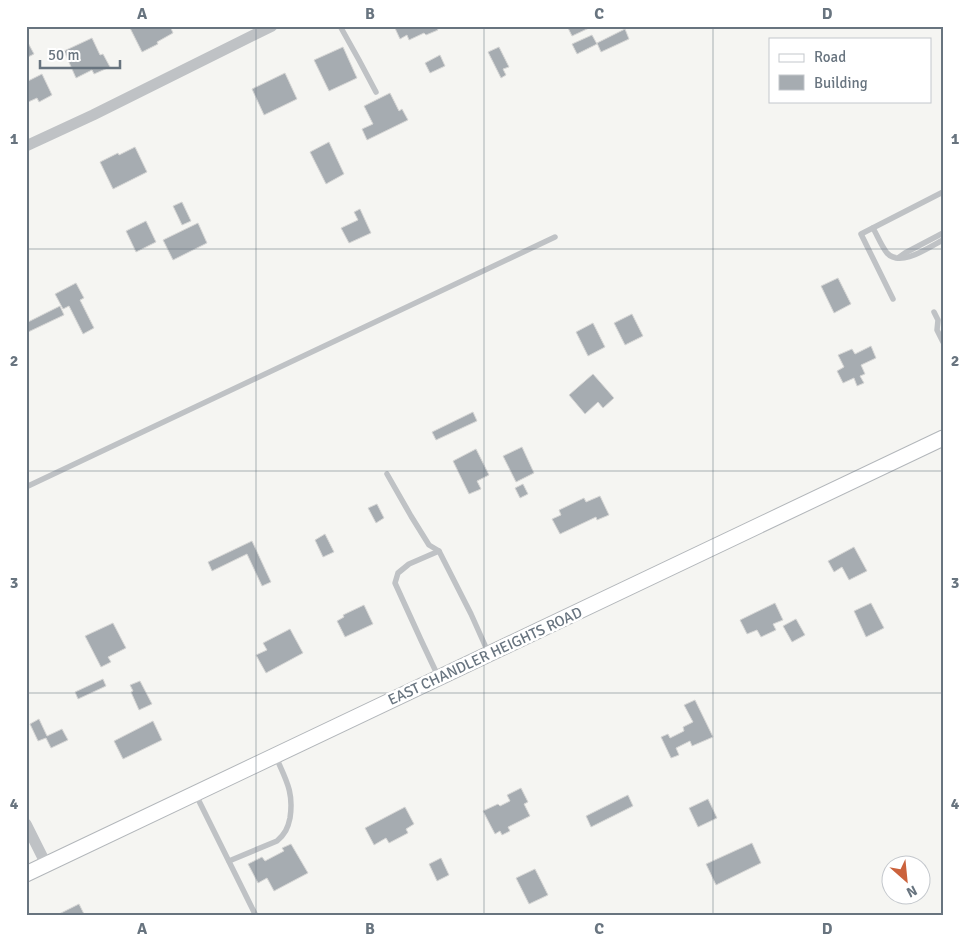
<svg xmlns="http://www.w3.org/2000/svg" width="969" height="942" viewBox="0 0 969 942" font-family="Signika,sans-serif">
<rect width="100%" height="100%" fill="#f5f5f2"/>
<g fill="#a6acb1" stroke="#d6d6d5">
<path d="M129 26H170L173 33 157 42 158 44 142 52Z"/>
<path d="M394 26H436L438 30 426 35 424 33 409 40 407 35 400 39Z"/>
<path d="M567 26H588L589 28 572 36Z"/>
<path d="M625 29 629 39 601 52 597 43Z"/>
<path d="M592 35 597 44 577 54 572 44Z"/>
<path d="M92 38 100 55 103 54 110 67 94 74 92 70 76 78 64 51Z"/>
<path d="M26 39 34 54 26 58Z"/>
<path d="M343 47 357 78 329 91 314 60Z"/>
<path d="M499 47 509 67 503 69 506 75 501 78 488 52Z"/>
<path d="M440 55 445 66 430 73 425 63Z"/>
<path d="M285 73 297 99 264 115 252 89Z"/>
<path d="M42 74 52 95 39 102 37 98 26 103V82Z"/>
<path d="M390 93 399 111 402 109 408 120 367 140 362 129 373 124 364 106Z"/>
<path d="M329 142 344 174 326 184 310 152Z"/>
<path d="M135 147 147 172 113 189 100 162 118 153 119 155Z"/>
<path d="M182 202 191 221 182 225 173 206Z"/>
<path d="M360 209 371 233 349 243 341 228 358 220 354 212Z"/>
<path d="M146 221 156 242 136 252 126 231Z"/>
<path d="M198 223 207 243 173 260 163 240Z"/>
<path d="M838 278 851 304 834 313 821 286Z"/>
<path d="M76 283 84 298 80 300 94 328 83 334 69 306 63 309 55 294Z"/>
<path d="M60 306 64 315 26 333V323Z"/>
<path d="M632 314 643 336 625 345 614 323Z"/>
<path d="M593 323 605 347 588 356 576 332Z"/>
<path d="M871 346 876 358 861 365 865 374 860 376 864 383 857 386 854 378 843 383 837 371 844 367 838 355 852 349 855 354Z"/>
<path d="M593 374 614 398 603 408 598 402 585 414 569 395Z"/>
<path d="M473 412 477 421 436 440 432 432Z"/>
<path d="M522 447 534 473 516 482 503 456Z"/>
<path d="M476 449 489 475 477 481 481 489 469 494 453 461Z"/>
<path d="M523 484 528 494 520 498 515 488Z"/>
<path d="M600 496 609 515 597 520 596 517 560 534 552 519 561 515 559 510 584 498 586 502Z"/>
<path d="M377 504 384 518 376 523 368 508Z"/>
<path d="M325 534 334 552 323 557 315 540Z"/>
<path d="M252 541 271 582 262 586 247 554 212 571 208 562Z"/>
<path d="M854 547 867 571 849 580 842 567 834 572 828 561Z"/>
<path d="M775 603 783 620 773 624 776 630 761 637 757 630 747 634 740 620Z"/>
<path d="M871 603 884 628 866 637 854 611Z"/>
<path d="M364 605 373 624 345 637 337 621 344 617 343 615Z"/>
<path d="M796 619 805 635 792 642 783 626Z"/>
<path d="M113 623 126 648 108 657 111 662 101 667 85 636Z"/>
<path d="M290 629 303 653 266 673 256 655 267 650 263 643Z"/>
<path d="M103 679 106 686 78 699 75 692Z"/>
<path d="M140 681 152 704 139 710 131 692 133 691 130 685Z"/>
<path d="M695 700 713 737 692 746 690 741 676 748 679 755 671 758 661 737 668 734 670 738 684 731 683 727 693 722 684 705Z"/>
<path d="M39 719 47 736 62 729 68 740 51 748 46 738 38 741 30 724Z"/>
<path d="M153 721 162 740 123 759 114 741Z"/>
<path d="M521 788 528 802 524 804 530 816 508 827 510 831 502 835 500 831 495 834 483 811 498 804 500 806 510 801 507 795Z"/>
<path d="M628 795 633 806 591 827 586 816Z"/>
<path d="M708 799 717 818 698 827 689 808Z"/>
<path d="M405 807 414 824 406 829 408 833 389 843 386 838 374 845 365 828Z"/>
<path d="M752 843 761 863 716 885 706 864Z"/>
<path d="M291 844 308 873 274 891 267 878 258 883 248 864 262 857 265 861 284 851 282 848Z"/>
<path d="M441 858 449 875 437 881 429 864Z"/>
<path d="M535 869 548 895 529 904 516 878Z"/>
<path d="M79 904 85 916H55Z"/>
</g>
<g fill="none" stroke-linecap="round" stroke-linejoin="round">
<defs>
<path id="secondary" d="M26 874 943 438"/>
</defs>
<use href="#secondary" stroke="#b2b6ba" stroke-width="17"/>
<g stroke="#bfc2c5" stroke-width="5.5">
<path d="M340 26 359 60 376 92"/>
<path d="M873 228C877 235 882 247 887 253 901 268 929 247 943 240"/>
<path d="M898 258 905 253 943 233"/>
<path d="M893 299 861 234 943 192"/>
<path d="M934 312 938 320 937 330 943 342"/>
<path d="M387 474 411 516 429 545 439 551 471 614 488 652"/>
<path d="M26 487 555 237"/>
<path d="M438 676 421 640 395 583 398 573 409 564 439 551"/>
<path d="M196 795 256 916"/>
<path d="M229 861 277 841C285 834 288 828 290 818 294 792 286 780 276 757"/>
</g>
<g stroke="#bfc2c5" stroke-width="11">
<path d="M26 146 93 115 272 26"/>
<path d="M26 824 46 864"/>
</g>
<use href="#secondary" stroke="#fff" stroke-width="15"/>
</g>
<path fill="none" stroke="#68747f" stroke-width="1" stroke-opacity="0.55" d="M256 26V916M484 26V916M713 26V916M26 249H943M26 471H943M26 693H943"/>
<g text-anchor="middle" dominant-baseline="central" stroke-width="5" stroke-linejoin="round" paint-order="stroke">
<g font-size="15" fill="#68747f" stroke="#fff">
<text transform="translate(485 656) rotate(-25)">EAST CHANDLER HEIGHTS ROAD</text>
</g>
</g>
<rect width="969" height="942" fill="none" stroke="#ffffff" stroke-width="55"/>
<rect x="769" y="38" width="162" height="65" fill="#ffffff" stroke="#c3c7cc"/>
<rect x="779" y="54" width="25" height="8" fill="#ffffff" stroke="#c3c7cc"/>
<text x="814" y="62" font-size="15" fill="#68747f">Road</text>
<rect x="779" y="75" width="25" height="15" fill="#a6acb1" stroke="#c3c7cc"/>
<text x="814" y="88" font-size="15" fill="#68747f">Building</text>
<g transform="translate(906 880) rotate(153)"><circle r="24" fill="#ffffff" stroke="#c3c7cc"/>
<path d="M0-4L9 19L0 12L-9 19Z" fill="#cb623c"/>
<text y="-8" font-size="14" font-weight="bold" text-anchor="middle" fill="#68747f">N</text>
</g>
<path d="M40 60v8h80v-8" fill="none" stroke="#68747f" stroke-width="2.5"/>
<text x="48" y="60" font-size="15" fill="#68747f" stroke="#ffffff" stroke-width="4" paint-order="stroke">50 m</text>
<rect x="28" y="28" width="914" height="886" fill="none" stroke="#68747f" stroke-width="2"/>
<g font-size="16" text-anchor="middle" font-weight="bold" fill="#68747f">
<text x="142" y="19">A</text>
<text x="370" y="19">B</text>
<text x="599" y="19">C</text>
<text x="827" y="19">D</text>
<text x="14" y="144">1</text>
<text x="955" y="144">1</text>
<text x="14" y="366">2</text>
<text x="955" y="366">2</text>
<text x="14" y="588">3</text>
<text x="955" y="588">3</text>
<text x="14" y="809">4</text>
<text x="955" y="809">4</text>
<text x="142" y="934">A</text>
<text x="370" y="934">B</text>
<text x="599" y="934">C</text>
<text x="827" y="934">D</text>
</g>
</svg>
